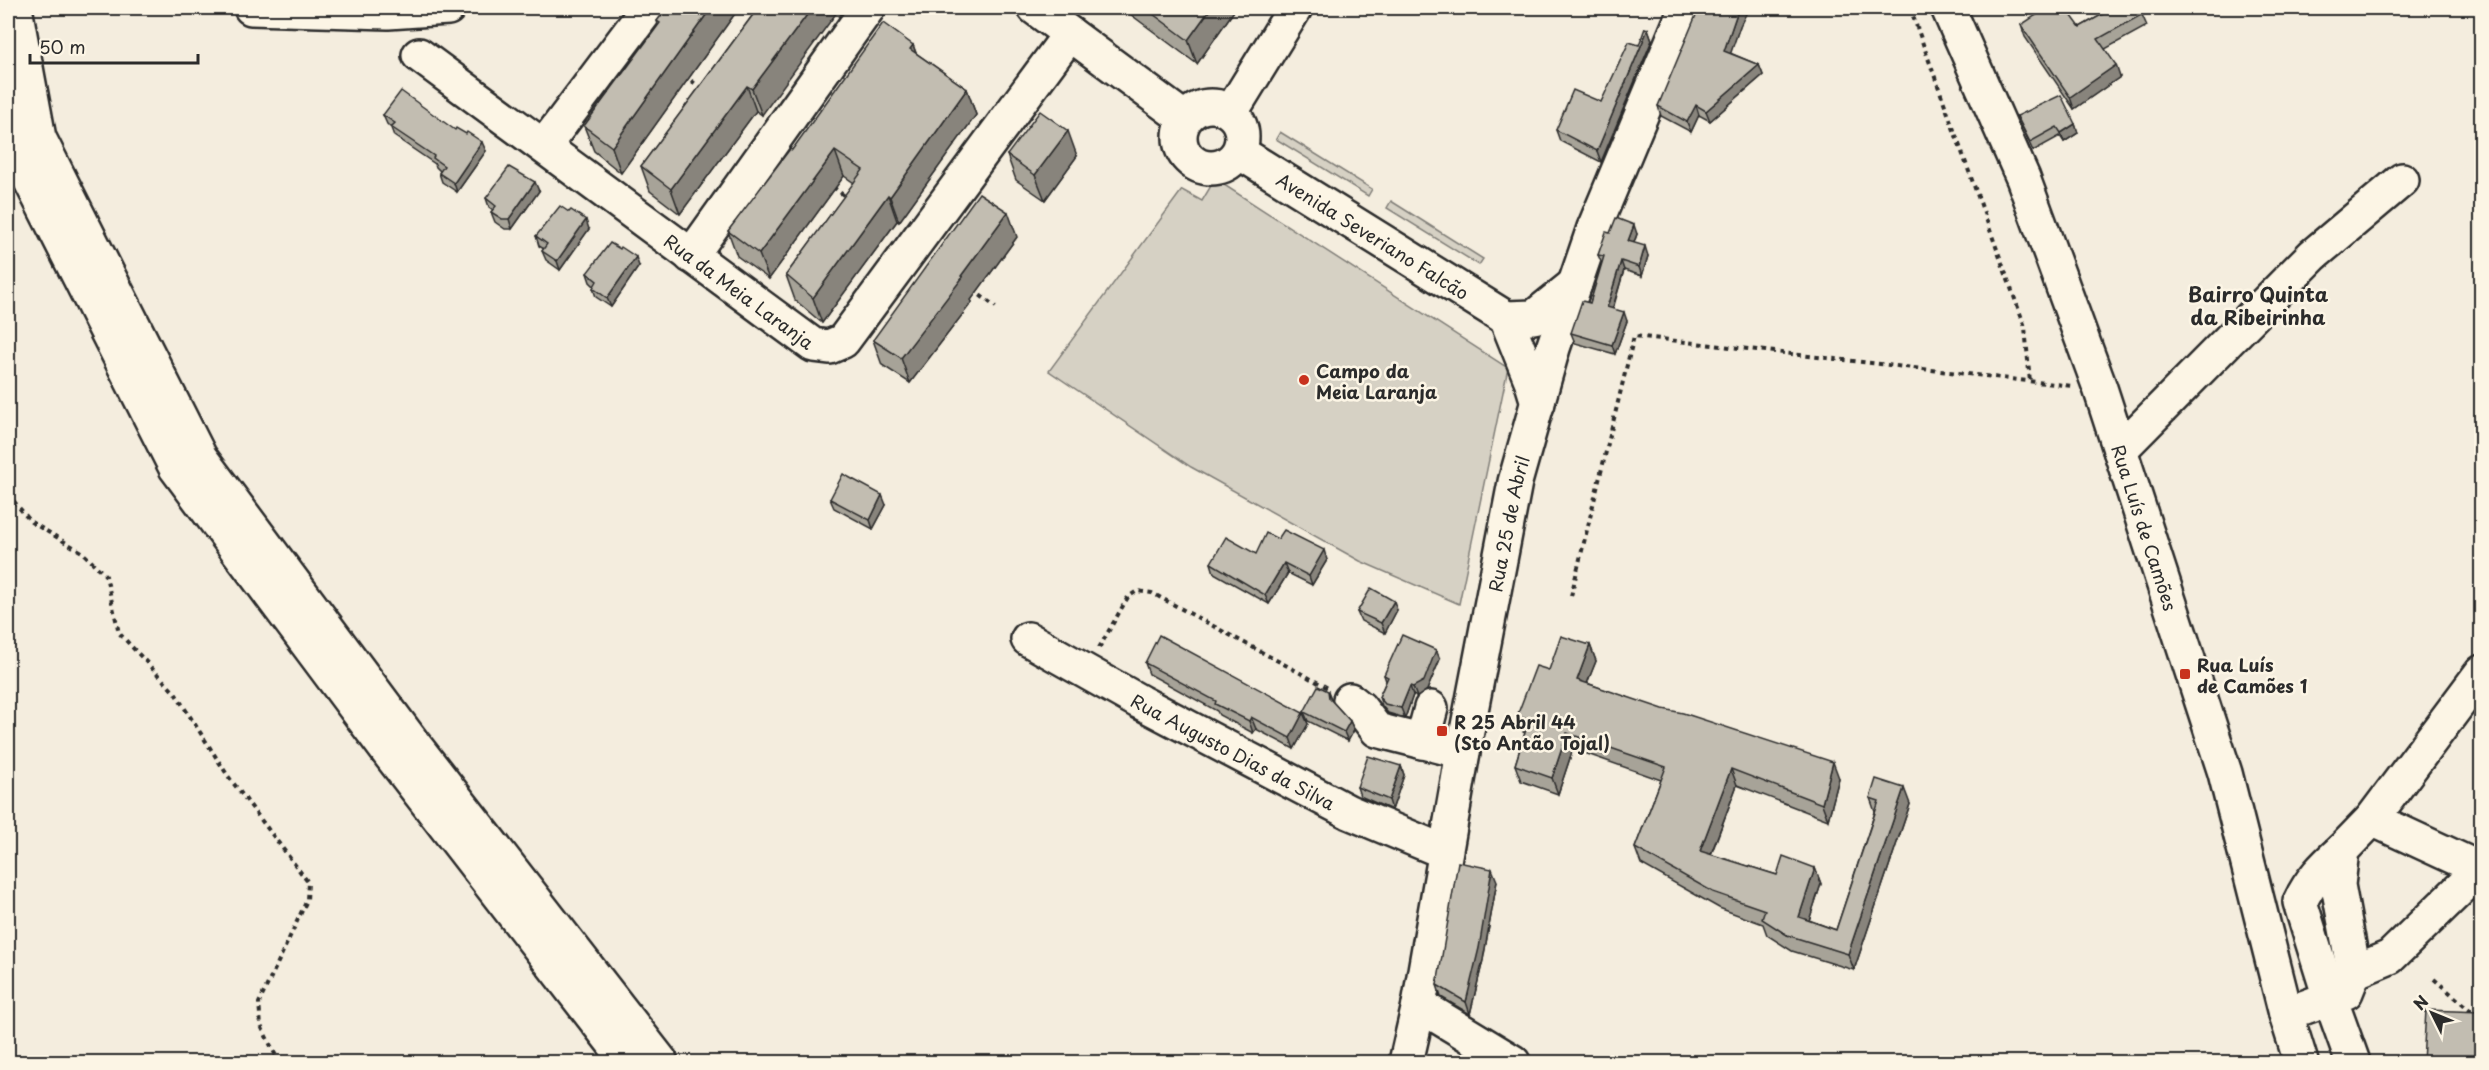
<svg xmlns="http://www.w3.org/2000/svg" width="2489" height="1070" viewBox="0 0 2489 1070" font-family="'Playpen Sans',sans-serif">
<rect width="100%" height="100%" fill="#f4edde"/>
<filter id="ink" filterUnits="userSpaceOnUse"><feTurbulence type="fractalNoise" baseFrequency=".0167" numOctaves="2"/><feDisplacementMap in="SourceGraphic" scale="12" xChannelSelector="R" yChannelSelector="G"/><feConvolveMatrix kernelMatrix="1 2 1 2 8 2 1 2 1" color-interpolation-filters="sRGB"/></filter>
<g filter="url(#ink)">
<g fill="#d6d1c4" stroke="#807e78" stroke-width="1.5">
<path d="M1280 132 1372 189 1368 196 1276 139Z"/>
<path d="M1215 179 1508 368 1459 604 1360 561 1191 467 1049 371 1182 190 1202 201Z"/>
<path d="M1391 201 1483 259 1479 265 1387 208Z"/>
</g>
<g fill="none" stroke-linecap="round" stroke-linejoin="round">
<defs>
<g id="minor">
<path d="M251 8 388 12 448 8"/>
<path d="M1035 8 1185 119"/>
<path id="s1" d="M1948 8 2023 178 2100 388 2225 773 2286 1014 2301 1062"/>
<path id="s2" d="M419 55 813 345 829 347 843 341 1070 34"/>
<circle cx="1211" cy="137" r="31"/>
<path d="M1231 112 1295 8"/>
<path d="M544 146 648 8"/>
<path id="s3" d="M1239 152 1506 318 1534 317 1575 284"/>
<path d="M691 256 868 8"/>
<path d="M1506 318 1531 380 1538 403"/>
<path d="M2120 450 2313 255 2402 180"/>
<path id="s4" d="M1028 639 1140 702 1349 812 1445 852"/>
<path d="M1350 700 1360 708 1377 730 1463 752"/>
<path d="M1422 742 1431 708"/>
<path d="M2372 819 2467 863"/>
<path d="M2354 972 2390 957 2466 883"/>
<path d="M1419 1005 1513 1062"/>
<path d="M2286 1014 2330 998 2300 902C2310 880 2324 866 2342 850"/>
<path d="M2353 1062 2330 998 2346 992 2354 972 2338 885 2342 850 2372 819 2482 672"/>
</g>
<g id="major">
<path id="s5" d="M1406 1062 1419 1005 1463 752 1515 482 1553 348 1594 228 1686 8"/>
</g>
<g id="highway">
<path d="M15 8 39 138 200 457 413 743 661 1062"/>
<path d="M8 121 11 142 176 468 391 756 628 1062"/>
</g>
</defs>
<use href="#minor" stroke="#2b2b2b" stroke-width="38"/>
<use href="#major" stroke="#2b2b2b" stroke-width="38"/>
<use href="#highway" stroke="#2b2b2b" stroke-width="38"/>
<g stroke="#2b2b2b" stroke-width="4" stroke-dasharray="4.5 4.5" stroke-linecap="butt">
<path d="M1910 8 2025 327 2030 382"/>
<path d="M684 75 702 89"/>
<path d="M833 187 846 197"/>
<path d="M973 290 996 307"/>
<path d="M8 494 31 522 82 552 106 576 119 633 175 693 228 776 308 882 307 900 259 1003 261 1026 276 1056 286 1062"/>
<path d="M1571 596 1634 336 2072 386"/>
<path d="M1099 648 1128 597 1137 591 1152 593 1328 688"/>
<path d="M2434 979 2470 1010H2482"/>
</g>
<use href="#minor" stroke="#fcf5e5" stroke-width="33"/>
<use href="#major" stroke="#fcf5e5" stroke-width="33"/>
<use href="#highway" stroke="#fcf5e5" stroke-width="33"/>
</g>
<g fill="#a7a398" stroke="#2b2b2b" stroke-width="1.5">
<path d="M667 8H739L621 173 594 151 584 126 658 25 657 21Z"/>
<path d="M758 8 762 115 756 111 680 214 650 191 641 166Z"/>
<path d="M1122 8H1236L1197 64Z"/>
<path d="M2111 8H2139L2147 26 2105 49 2120 77 2074 109 2025 37 2021 25 2080 27 2112 9Z"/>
<path d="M1740 26 1730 53 1759 65 1763 75 1710 121 1699 115 1691 132 1661 116 1658 106Z"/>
<path d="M1648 29 1652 40 1601 162 1560 141 1556 130 1601 102 1639 45Z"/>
<path d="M913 45 916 53 967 89 976 115 899 222 897 221 822 323 795 300 786 275 854 183 844 176 769 279 737 256 728 231 792 150Z"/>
<path d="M383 115 455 130 486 151 457 192 442 182 439 173 440 171 436 167 435 164 394 136 391 128 387 124Z"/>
<path d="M2017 116 2075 124 2078 133 2064 142 2060 136 2033 151 2021 125Z"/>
<path d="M1007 155 1077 156 1045 200 1016 180Z"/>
<path d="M539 191 512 229H505L495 222 491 212 493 210 489 207 486 198Z"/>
<path d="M589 229 560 270 546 260 542 251 544 249 539 246 536 236Z"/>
<path d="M1610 233 1637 234 1634 243 1648 256 1642 276 1624 270 1613 309 1627 321 1615 354 1575 343 1571 333 1590 303 1602 264 1598 255Z"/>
<path d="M1017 237 971 300 972 302 910 383 882 365 873 340Z"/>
<path d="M639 266 611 307 596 297 593 288 594 286 590 282 587 273Z"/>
<path d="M830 499 886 505 873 529 834 508Z"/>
<path d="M1278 539 1327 560 1312 585 1288 573 1269 604 1214 573 1211 563 1256 554Z"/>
<path d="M1397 610 1385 633 1361 621 1357 612Z"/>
<path d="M1590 645 1596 661 1587 683 1839 778 1828 820 1737 785 1711 855 1777 875 1815 868 1821 884 1809 920 1836 930 1875 812 1870 798 1910 804 1854 970 1792 951 1767 935 1763 924 1719 908 1641 864 1635 848 1661 780 1573 749 1558 794 1521 781 1515 765 1525 733 1523 732 1517 716 1549 670Z"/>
<path d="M1440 659 1427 690 1417 697 1413 695 1405 718 1388 713 1382 706 1379 697 1386 681 1384 675Z"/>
<path d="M1145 663 1303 713 1308 724 1294 749 1256 729 1253 733 1219 715 1217 711 1149 674Z"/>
<path d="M1328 691 1332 701 1350 721 1354 730 1348 741 1308 721 1304 712Z"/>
<path d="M1401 766 1404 775 1392 810 1360 796 1357 787Z"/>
<path d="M1497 881 1483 960 1470 1014 1441 997 1437 985Z"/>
</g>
<g fill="#88847c" stroke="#2b2b2b" stroke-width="1.5">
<path d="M711 8H739L621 173 612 147Z"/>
<path d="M812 8H840L762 115 752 89Z"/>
<path d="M1211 8H1236L1197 64 1188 40Z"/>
<path d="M1740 8H1749L1740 26 1728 61 1724 51 1736 16Z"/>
<path d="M1648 29 1652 40 1601 162 1597 151Z"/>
<path d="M913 45 922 70 910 49Z"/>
<path d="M1759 65 1763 75 1710 121 1706 111Z"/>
<path d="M2116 65 2120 77 2074 109 2070 97Z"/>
<path d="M747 86 756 111 680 214 671 189Z"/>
<path d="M967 89 976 115 899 222 890 197Z"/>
<path d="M1696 105 1699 115 1691 132 1687 122Z"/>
<path d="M2075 124 2078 133 2064 142 2061 133Z"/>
<path d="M1068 131 1077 156 1045 200 1035 175Z"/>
<path d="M482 142 486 151 457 192 454 183Z"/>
<path d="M835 151 844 176 769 279 759 254Z"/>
<path d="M535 182 539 191 512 229 509 219Z"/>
<path d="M888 195 897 221 822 323 813 298Z"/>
<path d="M1008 212 1017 237 971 300 972 302 910 383 901 358Z"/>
<path d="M586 220 589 229 560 270 557 261Z"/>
<path d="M1634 225 1637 234 1631 250 1628 241Z"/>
<path d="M1645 246 1648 256 1642 276 1639 267Z"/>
<path d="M636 257 639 266 611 307 607 298Z"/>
<path d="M1621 261 1624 270 1610 317 1607 307Z"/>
<path d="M1624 312 1627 321 1615 354 1612 345Z"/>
<path d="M882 495 886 505 873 529 870 520Z"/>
<path d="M1324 550 1327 560 1312 585 1309 576Z"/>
<path d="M1284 563 1288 573 1269 604 1265 595Z"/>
<path d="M1394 601 1397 610 1385 633 1381 623Z"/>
<path d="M1590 645 1596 661 1582 696 1577 680Z"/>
<path d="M1436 650 1440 659 1427 690 1417 697 1413 687Z"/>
<path d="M1410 686 1413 695 1405 718 1401 708Z"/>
<path d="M1303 713 1308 724 1294 749 1290 738Z"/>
<path d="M1251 717 1256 729 1253 733 1249 721Z"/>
<path d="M1350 721 1354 730 1348 741 1344 732Z"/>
<path d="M1567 733 1573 749 1558 794 1552 778Z"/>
<path d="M1833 762 1839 778 1828 820 1822 804Z"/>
<path d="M1401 766 1404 775 1392 810 1389 800Z"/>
<path d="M1731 769 1737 785 1706 867 1700 851Z"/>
<path d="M1904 788 1910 804 1854 970 1848 954Z"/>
<path d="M1815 868 1821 884 1805 933 1799 917Z"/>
<path d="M1492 869 1497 881 1483 960 1470 1014 1466 1002Z"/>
</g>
<g fill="#c2bdb1" stroke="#2b2b2b" stroke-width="1.5">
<path d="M667 8H711L612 147 584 126 660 23 657 21Z"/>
<path d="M758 8H812L752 89 747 86 671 189 641 166Z"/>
<path d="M1145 8H1211L1188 40Z"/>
<path d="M1699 8H1740L1736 16 1724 51 1759 65 1706 111 1696 105 1687 122 1658 106Z"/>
<path d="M2047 8H2066L2080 27 2114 8H2113H2139L2143 14 2098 39 2116 65 2070 97 2021 25Z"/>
<path d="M883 23 913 45 910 49 967 89 890 197 888 195 813 298 786 275 863 170 835 151 759 254 728 231 790 149 792 150Z"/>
<path d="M1645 28 1648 29 1597 151 1556 130 1573 90 1601 102 1629 42 1639 45Z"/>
<path d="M401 91 455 130 456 128 466 134 467 132 482 142 454 183 439 173 444 166 433 158 434 156 391 127 395 123 383 115Z"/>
<path d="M2061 95 2075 124 2061 133 2057 127 2030 142 2017 116Z"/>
<path d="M1040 111 1068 131 1035 175 1007 155Z"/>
<path d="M509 167 535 182 509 219H502L491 212 496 206 486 198Z"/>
<path d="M979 193 1008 212 961 276 963 277 901 358 873 340Z"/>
<path d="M560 206 569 212 571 210 586 220 557 261 542 251 547 244 536 236Z"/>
<path d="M1616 218 1634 225 1628 241 1645 246 1639 267 1621 261 1607 307 1624 312 1612 345 1571 333 1582 301 1590 303 1604 256 1598 255 1606 232 1610 233Z"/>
<path d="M610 243 620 249 621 247 636 257 607 298 593 288 597 281 587 273Z"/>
<path d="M843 474 882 495 870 520 830 499Z"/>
<path d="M1284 530 1324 550 1309 576 1284 563 1265 595 1211 563 1226 537 1256 554 1266 533 1278 539Z"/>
<path d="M1371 588 1394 601 1381 623 1357 612Z"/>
<path d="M1159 635 1303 713 1290 738 1251 717 1249 721 1215 704 1216 701 1145 663Z"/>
<path d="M1402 635 1436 650 1424 681 1413 687 1410 686 1401 708 1385 704 1379 697 1388 677 1384 675Z"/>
<path d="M1561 636 1590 645 1577 680 1663 709 1683 713 1833 762 1822 804 1731 769 1700 851 1777 875 1783 856 1815 868 1799 917 1836 930 1879 801 1870 798 1876 779 1904 788 1848 954 1787 935 1762 919 1765 910 1713 892 1635 848 1666 767 1567 733 1552 778 1515 765 1529 720 1517 716 1536 666 1549 670Z"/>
<path d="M1318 686 1328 691 1329 698 1350 721 1344 732 1304 712Z"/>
<path d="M1368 756 1401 766 1389 800 1357 787Z"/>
<path d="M1458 862 1492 869 1479 948 1466 1002 1437 985Z"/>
<path d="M2426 1010 2481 1012V1062H2423Z"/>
</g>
</g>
<g fill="#c8321e" stroke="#fcf5e5" stroke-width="2">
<circle cx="1304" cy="380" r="6"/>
<rect x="2179" y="668" width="12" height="12" rx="3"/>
<rect x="1436" y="725" width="12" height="12" rx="3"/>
</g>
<g text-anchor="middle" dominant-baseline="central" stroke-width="5" stroke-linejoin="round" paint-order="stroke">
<g font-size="18" fill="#2b2b2b" stroke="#fcf5e5">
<text stroke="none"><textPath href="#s3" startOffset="158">Avenida Severiano Falcão</textPath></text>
<text stroke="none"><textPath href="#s2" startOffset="398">Rua da Meia Laranja</textPath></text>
<text stroke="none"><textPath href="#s5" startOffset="548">Rua 25 de Abril</textPath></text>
<text stroke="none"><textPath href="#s1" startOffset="556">Rua Luís de Camões</textPath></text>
<text stroke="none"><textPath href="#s4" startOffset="234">Rua Augusto Dias da Silva</textPath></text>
</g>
<g font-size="18" font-weight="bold" fill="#2b2b2b" stroke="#fcf5e5" text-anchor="start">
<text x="1316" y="370">Campo da<tspan x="1316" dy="21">Meia Laranja</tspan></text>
<text x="2197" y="664">Rua Luís<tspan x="2197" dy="21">de Camões 1</tspan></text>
<text x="1454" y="721">R 25 Abril 44<tspan x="1454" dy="21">(Sto Antão Tojal)</tspan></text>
</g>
<g font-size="20" font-weight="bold" fill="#2b2b2b" stroke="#fcf5e5">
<text x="2258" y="294">Bairro Quinta<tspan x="2258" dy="23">da Ribeirinha</tspan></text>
</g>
</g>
<rect width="2489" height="1070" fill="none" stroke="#fcf5e5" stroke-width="30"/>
<rect x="15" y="15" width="2459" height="1040" fill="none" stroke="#2b2b2b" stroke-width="2" filter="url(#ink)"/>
<g transform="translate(2432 1013) rotate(313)" stroke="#fcf5e5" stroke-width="4.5" paint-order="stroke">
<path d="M0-4.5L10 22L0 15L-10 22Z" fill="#2b2b2b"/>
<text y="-9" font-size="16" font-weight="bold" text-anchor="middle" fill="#2b2b2b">N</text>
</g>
<path d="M30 54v9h168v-9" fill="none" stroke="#2b2b2b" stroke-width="3"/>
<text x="39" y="54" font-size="18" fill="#2b2b2b" stroke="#fcf5e5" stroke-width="4.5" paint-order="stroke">50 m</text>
</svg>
